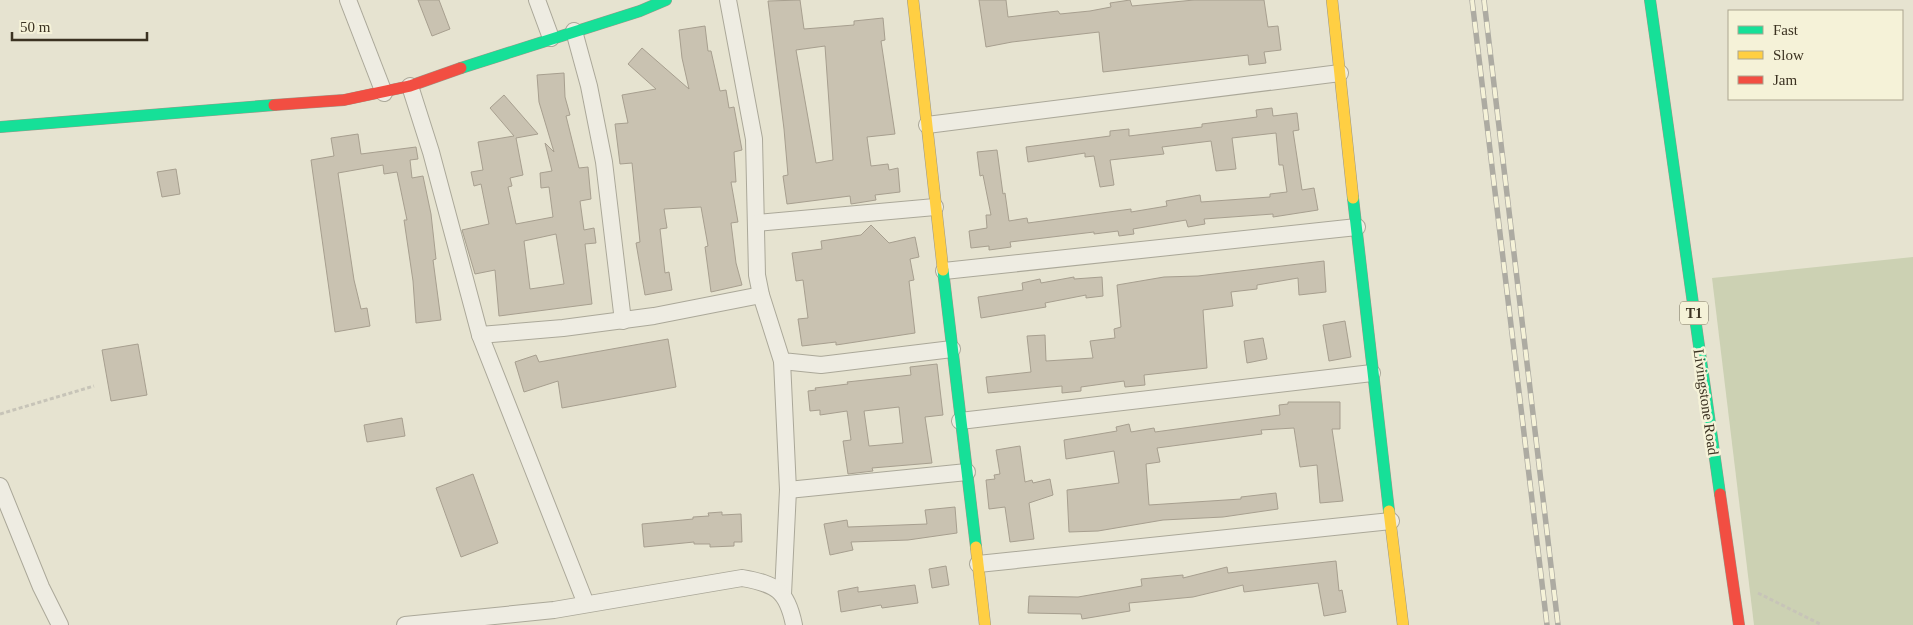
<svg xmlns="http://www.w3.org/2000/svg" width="1913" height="625" viewBox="0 0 1913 625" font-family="'Times New Roman',serif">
<rect width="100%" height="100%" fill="#e6e3d0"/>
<path fill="#ccd1b3" d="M1913 257V625H1754L1712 278Z"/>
<g fill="#c9c2b1" stroke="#a79f8f" fill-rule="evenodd">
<path d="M418 0H439L450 29 432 36Z"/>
<path d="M800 0 804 29 854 25V21L883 18 885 40 881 41 895 134 867 137 871 166 888 164 889 170 898 168 900 192 875 195 876 200 851 204 850 196 787 204 783 176 788 175 784 129 768 1ZM825 46 833 160 816 163 796 50Z"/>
<path d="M979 0H1006L1008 17 1058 11 1060 14 1090 11 1111 7 1110 3 1130 0 1132 6 1194 0H1264L1268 27 1278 26 1281 50 1264 52 1266 63 1249 65 1248 55 1103 72 1099 32 1012 42 986 47Z"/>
<path d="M705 26 708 51H711L720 91 726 90 729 108 734 107 742 150 734 152 736 182H731L738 222 731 223 736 263 742 285 711 292 705 247 708 246 701 207 664 209 667 228 660 229 665 273 669 272 672 290 645 295 636 243 640 242 632 163 620 164 615 124 628 123 622 95 656 89 628 64 642 48 689 89 682 58 679 30Z"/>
<path d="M564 73 565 97 570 115 566 116 579 168 588 167 591 199 580 201 584 230 594 228 596 243 585 244 592 304 499 316 495 270 475 274 462 230 489 224 481 184 474 186 471 172 483 170 478 142 514 136 490 108 504 95 538 134 516 138 523 175 510 178 512 186 508 187 516 224 553 217 549 187 541 188 540 173 552 171 545 143 554 152 539 102 537 75ZM556 234 564 284 530 289 524 241Z"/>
<path d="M1272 108 1273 116 1297 113 1299 130 1293 131 1302 190 1314 188 1318 210 1273 217V214L1204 219 1205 224 1188 227 1186 220 1133 229 1134 234 1119 236 1118 231 1094 234V232L1010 242 1011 247 989 250V246L971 248 969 231 987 228 986 215H991L983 175 980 176 977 152 997 150 1003 194 1005 193 1009 221 1027 218 1028 223 1131 209V212L1167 206 1166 201 1200 195 1201 202 1270 197V194L1287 192 1283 165H1279L1276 133 1232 138 1236 169 1216 171 1211 141 1162 147 1164 154 1110 160 1114 185 1100 187 1094 156 1085 157V153L1028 162 1026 147 1110 136V131L1129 129V136L1202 127V124L1257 117 1256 110Z"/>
<path d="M358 134 361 154 416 147 418 159 410 160 412 178 423 176 431 214 436 259 433 260 441 320 416 323 413 281 404 220H407L397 172 384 174 383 165 338 173 354 280 361 309 367 308 370 326 335 332 311 160 334 156 331 138Z"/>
<path d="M176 169 180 194 162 197 157 172Z"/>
<path d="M871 225 889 243 915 237 919 257 910 259 914 280 909 281 915 333 836 345V342L802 346 798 319 808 318 803 280 796 281 792 253 822 249 821 241 861 235Z"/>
<path d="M1324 261 1326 292 1299 295 1298 278 1257 285V289L1231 292 1233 306 1203 310 1207 368 1144 375 1145 385 1125 387 1124 381 1081 387V391L1062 393V386L988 393 986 377 1031 372 1027 336 1045 335 1046 361 1093 358 1090 341 1115 338 1114 329 1121 327 1117 285 1164 277 1198 276Z"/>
<path d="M1074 277V279L1102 277 1103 296 1086 298V295L1045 303 1046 307 981 318 978 297 1023 290 1022 283 1040 279 1041 283Z"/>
<path d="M1345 321 1351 357 1329 361 1323 325Z"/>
<path d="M1263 338 1267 359 1247 363 1244 341Z"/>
<path d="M668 339 676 387 562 408 558 381 524 392 515 362 536 355 539 362Z"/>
<path d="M138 344 147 395 111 401 102 350Z"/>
<path d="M937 364 943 415 925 417 932 463 872 468 873 471 848 474 843 441 851 440 847 411 820 415V410L810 411 808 391 816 390 815 388 848 384 847 382 911 375 910 367ZM899 407 903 443 869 446 864 411Z"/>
<path d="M1288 402H1340V429H1332L1343 501 1320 503 1317 465 1300 467 1294 428 1261 430 1262 434 1157 448 1160 462 1146 464 1149 505 1241 499V497L1276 493 1278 509 1223 517 1163 520 1098 531 1069 532 1067 490 1119 483 1114 451 1066 459 1064 440 1117 431 1116 427 1129 424 1131 432 1154 428 1155 432 1280 415 1279 405 1288 404Z"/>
<path d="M402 418 405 436 367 442 364 425Z"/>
<path d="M1020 446 1025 482 1032 480 1033 483 1050 479 1053 495 1029 503 1034 539 1010 542 1005 507 989 509 986 480 995 479 994 475 1000 474 996 450Z"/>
<path d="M473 474 498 543 461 557 436 488Z"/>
<path d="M955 507 957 533 908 540 851 542 853 550 830 555 824 524 847 520 848 527 927 524 925 510Z"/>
<path d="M722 512V515L741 514 742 542H734V546L710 547V544H694V542L644 547 642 524 693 519V517L709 516 708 513Z"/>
<path d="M1336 561 1339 591 1342 590 1346 612 1324 616 1318 583 1244 592 1243 585 1193 597 1129 603 1130 611 1082 619 1081 614 1028 613 1029 596 1078 597 1142 586 1141 579 1183 575V578L1227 567 1228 573Z"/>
<path d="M946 566 949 585 932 588 929 569Z"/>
<path d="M915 585 918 603 882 608 881 605 841 612 838 591 858 587V592Z"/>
</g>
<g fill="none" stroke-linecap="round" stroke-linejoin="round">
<defs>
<g id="street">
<path d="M348 0 384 93"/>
<path d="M537 0 551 38"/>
<path d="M728 0 754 139 757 275 761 295 782 361 821 365 952 349"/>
<path d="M574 31 589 86 604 162 623 321"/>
<path d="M410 86 431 152 480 335 586 604"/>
<path d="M927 125 1340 73"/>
<path d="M756 223 935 207"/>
<path d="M944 271 1357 227"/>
<path d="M480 335 563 328 654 316 761 295"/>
<path d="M782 361 788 490 783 594"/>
<path d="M960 421 1372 373"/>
<path d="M0 486 41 587 60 625"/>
<path d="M788 490 967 472"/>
<path d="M978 564 1391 521"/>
<path d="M405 625 554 610 742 578C776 584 787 590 794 625"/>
</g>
<g id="fast">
<path d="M1650 0 1720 494"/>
<path d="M461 68 640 11 666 0"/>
<path d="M0 127 274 105"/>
<path d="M1353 198 1389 511"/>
<path d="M943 270 976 547"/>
</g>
<g id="slow">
<path d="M913 0 943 270"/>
<path d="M1332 0 1353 198"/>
<path d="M1389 511 1403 625"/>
<path d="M976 547 985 625"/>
</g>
<g id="jam">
<path d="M274 105 344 100 410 86 461 68"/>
<path d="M1720 494 1739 625"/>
</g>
</defs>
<use href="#street" stroke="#aba899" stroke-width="18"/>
<use href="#fast" stroke="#9b9788" stroke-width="12"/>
<use href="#slow" stroke="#9b9788" stroke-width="12"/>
<use href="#jam" stroke="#9b9788" stroke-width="12"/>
<g stroke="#c7c4b8" stroke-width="3" stroke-dasharray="4 2.5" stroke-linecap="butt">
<path d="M0 414 94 386"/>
<path d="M1758 593 1822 625"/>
</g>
<use href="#street" stroke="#eeece2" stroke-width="16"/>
<use href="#fast" stroke="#16e098" stroke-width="11"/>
<use href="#slow" stroke="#ffcf43" stroke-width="11"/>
<use href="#jam" stroke="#f24e42" stroke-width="11"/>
<defs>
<g id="rail">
<path d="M1472 0 1547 625"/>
<path d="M1484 0 1558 625"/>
</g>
</defs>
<use href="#rail" stroke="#adaba2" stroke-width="5.5"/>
<use href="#rail" stroke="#f5f2d8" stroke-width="4" stroke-dasharray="11" stroke-linecap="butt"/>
</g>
<g text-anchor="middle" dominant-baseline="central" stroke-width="5" stroke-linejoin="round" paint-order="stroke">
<rect fill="#f5f2d8" stroke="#736c58" stroke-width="1" x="1680" y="301.5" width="28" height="23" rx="4"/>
<g font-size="14" font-weight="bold" fill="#3b3221">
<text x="1694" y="313">T1</text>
</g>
<g font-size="15" fill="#3b3221" stroke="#f5f2d8">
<text transform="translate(1706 402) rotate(82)">Livingstone Road</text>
</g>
</g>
<rect x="1728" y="10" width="175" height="90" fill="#f5f2d8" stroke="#aba58f"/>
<rect x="1738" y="26" width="25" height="8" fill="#16e098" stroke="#aba58f"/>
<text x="1773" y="35" font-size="15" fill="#3b3221">Fast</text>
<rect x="1738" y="51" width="25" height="8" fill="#ffcf43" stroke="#aba58f"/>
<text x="1773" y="60" font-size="15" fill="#3b3221">Slow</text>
<rect x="1738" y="76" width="25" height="8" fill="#f24e42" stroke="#aba58f"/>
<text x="1773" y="85" font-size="15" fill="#3b3221">Jam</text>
<path d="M12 32v8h135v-8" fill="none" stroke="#3b3221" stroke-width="2.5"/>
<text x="20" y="32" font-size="15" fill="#3b3221" stroke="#f5f2d8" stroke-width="4" paint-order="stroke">50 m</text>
</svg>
